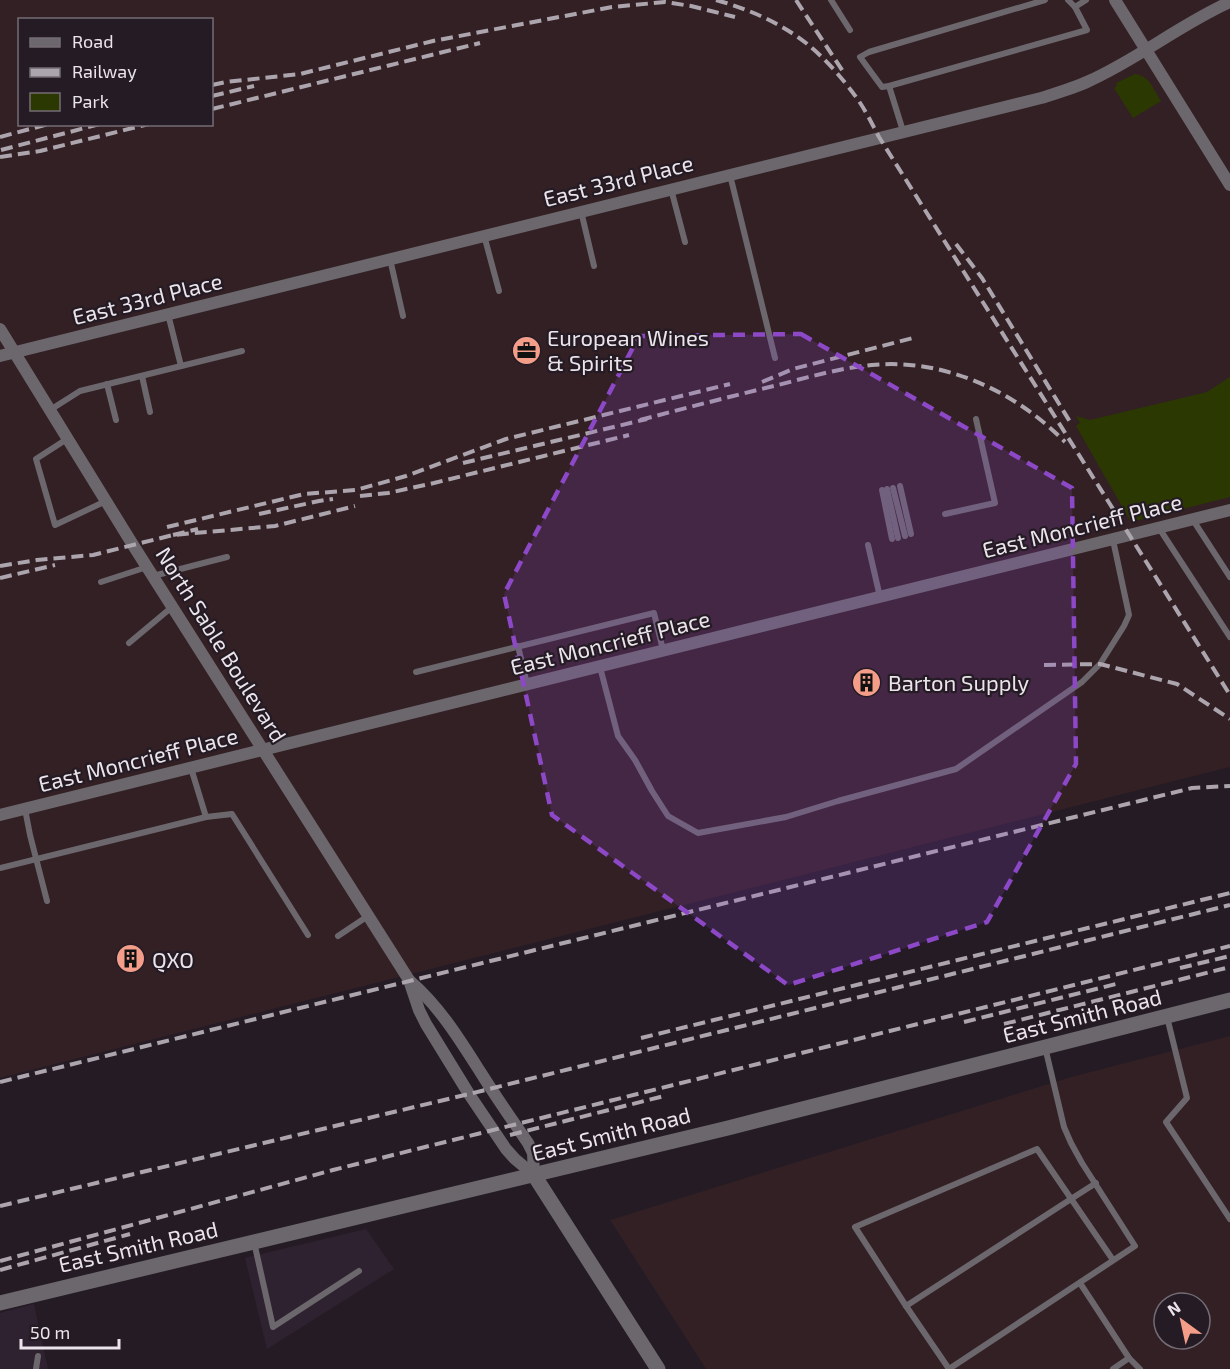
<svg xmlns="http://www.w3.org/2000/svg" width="1230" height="1369" viewBox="0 0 1230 1369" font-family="'Exo 2',sans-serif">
<rect width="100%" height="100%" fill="#241b25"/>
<g fill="#2f2230">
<path d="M366 1229 394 1269 267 1349 245 1258Z"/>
<path d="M34 1304 48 1369H0V1313Z"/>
</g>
<g fill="#322024" fill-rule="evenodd">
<path d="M0 0H1230V767L0 1078ZM20 20H212V124H20Z"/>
<path d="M1230 1036V1369H706L610 1220 1071 1077ZM1164 1303H1200V1339H1164Z"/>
</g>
<g fill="#2c3802">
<path d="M1135 74C1149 75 1154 90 1161 101L1133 118 1114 88 1117 86 1116 83Z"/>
<path d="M1230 377V497L1131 522 1076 426 1080 423 1076 416 1090 420 1207 392Z"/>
</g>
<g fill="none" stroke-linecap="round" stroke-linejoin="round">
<g stroke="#6b676c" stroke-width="6">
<path d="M831 0 850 30"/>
<path d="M1068 0 1075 7"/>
<path d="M889 86 882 87 860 57 869 52 1045 0"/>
<path d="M903 131 889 86 1087 30 1075 7 1086 0"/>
<path d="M730 175 775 358"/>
<path d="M671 189 685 242"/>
<path d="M581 211 594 266"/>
<path d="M484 235 499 291"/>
<path d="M390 259 403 316"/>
<path d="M168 314 181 366"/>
<path d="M142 376 150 412"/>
<path d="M107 384 116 420"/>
<path d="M50 410 80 391 242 351"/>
<path d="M67 439 36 459 55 525 106 501"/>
<path d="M900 486 911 534"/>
<path d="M893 488 905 536"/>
<path d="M887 489 898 538"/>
<path d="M882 490 892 539"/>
<path d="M945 514 995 503 976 419"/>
<path d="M1193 520 1230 577"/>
<path d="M1159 528 1230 637"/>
<path d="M868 545 880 597"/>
<path d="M153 576 227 557"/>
<path d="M101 582 147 567"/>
<path d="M129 643 172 607"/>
<path d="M518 646 527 684"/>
<path d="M600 667 618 736 635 760 652 791 668 816 698 833 786 817 838 801 956 769 1082 682 1100 664 1124 626 1129 615 1113 540"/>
<path d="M416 672 654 613 663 650"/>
<path d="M191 768 206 817"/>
<path d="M25 809 30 835 47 901"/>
<path d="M0 868 206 817 232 814 308 935"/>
<path d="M338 936 368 916"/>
<path d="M1167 1017 1187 1098 1166 1122 1230 1219"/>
<path d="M1096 1183 1071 1199 906 1306 855 1227 1037 1149 1113 1260"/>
<path d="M254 1242 273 1327 359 1271"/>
<path d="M1080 1283 1129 1358 1113 1369"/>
<path d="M906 1306 949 1369"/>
<path d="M1129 1358 1140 1369"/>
<path d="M36 1369 38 1356"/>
<path d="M949 1369 1135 1246 1082 1163 1071 1143 1064 1127 1045 1047"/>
</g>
<g stroke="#6b676c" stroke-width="12">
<path d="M1115 0 1230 185"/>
<path d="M0 329 133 545 409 980 419 1010 426 1024 469 1094 506 1149 515 1159 534 1175"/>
<path d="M0 356 1041 98C1057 93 1074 88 1089 81 1138 59 1181 24 1230 2"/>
<path d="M0 815 1230 510"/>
<path d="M410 981C440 1007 460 1040 481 1073 496 1097 512 1120 528 1143L533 1153 534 1175"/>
</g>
<g stroke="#6b676c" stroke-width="15">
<path d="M534 1175 658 1369"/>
<path d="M0 1303 728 1128 1230 1000"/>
</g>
<g stroke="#aca5ad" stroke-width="4" stroke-dasharray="12 6" stroke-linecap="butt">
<path d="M716 0C748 9 779 22 806 43 824 57 843 79 856 97 865 109 872 124 879 137L1230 695"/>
<path d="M796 0 844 73"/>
<path d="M212 85 226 82 300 74 433 41 612 7 665 2 691 6 735 17"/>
<path d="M212 96 254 86"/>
<path d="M212 109 480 43"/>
<path d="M0 137 49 124"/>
<path d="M1 150 100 124"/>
<path d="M0 157 40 151 149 124"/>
<path d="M956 244 982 278 1072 425"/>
<path d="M762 382 793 369 913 338"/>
<path d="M640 420C686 408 732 396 778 385 809 377 840 368 872 365 944 358 1015 391 1065 442"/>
<path d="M463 463 647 419"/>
<path d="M360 496 388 493 434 483 629 435"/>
<path d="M259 514 319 501 333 499"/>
<path d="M167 527 304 494 356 490 406 476 506 439 730 384"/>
<path d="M173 535 198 529"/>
<path d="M0 566 37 560 93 555 173 535 275 526 355 506"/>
<path d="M0 578 55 565"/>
<path d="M1044 665 1100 664 1177 684 1230 719"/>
<path d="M1180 968 1230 956"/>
<path d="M964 1022 1116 984"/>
<path d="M1004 1024 1230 967"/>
<path d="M641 1038 1230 893"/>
<path d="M0 1082 1192 788 1230 786"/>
<path d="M510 1135 664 1096"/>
<path d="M0 1206 469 1094 1230 905"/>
<path d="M0 1261 333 1170 1230 946"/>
<path d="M0 1270 130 1234"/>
</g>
</g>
<path fill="#8c48c6" fill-opacity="0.2" stroke="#8c48c6" stroke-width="4.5" stroke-dasharray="12 8" stroke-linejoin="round" d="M801 334 1072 488 1076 764 987 922 788 985 552 815 504 594 639 336Z"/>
<defs>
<symbol id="office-disc" viewBox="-11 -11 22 22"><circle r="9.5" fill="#f49e8a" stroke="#241b25"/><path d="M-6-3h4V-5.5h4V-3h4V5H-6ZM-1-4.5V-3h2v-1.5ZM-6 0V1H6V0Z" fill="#111"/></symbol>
<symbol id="building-disc" viewBox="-11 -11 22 22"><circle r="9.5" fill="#f49e8a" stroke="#241b25"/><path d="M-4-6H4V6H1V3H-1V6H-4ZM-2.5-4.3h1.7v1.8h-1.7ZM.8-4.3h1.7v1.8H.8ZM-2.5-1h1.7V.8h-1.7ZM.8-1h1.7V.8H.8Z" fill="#111"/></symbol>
</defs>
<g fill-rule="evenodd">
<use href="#office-disc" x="510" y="334" width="33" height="33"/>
<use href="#building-disc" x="850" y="666" width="33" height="33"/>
<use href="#building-disc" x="114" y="942" width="33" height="33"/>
</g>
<g text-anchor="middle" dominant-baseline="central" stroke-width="4.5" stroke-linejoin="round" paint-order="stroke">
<g font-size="22" fill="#ebe5eb" stroke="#241b25">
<text transform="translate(618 180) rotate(-14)">East 33rd Place</text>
<text transform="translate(147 298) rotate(-14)">East 33rd Place</text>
<text transform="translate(1082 525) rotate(-14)">East Moncrieff Place</text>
<text transform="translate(610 642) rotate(-14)">East Moncrieff Place</text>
<text transform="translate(222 644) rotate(58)">North Sable Boulevard</text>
<text transform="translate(138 759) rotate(-14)">East Moncrieff Place</text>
<text transform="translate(1082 1015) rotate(-14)">East Smith Road</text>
<text transform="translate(611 1133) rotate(-14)">East Smith Road</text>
<text transform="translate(138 1246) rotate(-13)">East Smith Road</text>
</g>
<g font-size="22" fill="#ebe5eb" stroke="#241b25" text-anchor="start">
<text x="547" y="337">European Wines<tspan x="547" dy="25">&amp; Spirits</tspan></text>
<text x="888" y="682">Barton Supply</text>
<text x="152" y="959">QXO</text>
</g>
</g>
<rect x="18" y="18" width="195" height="108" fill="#241b25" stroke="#746c74" stroke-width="1.5"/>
<rect x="30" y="38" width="30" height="9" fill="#6b676c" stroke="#746c74" stroke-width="1.5"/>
<text x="72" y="48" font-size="18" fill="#ebe5eb">Road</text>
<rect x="30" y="68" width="30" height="9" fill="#aca5ad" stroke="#746c74" stroke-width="1.5"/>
<text x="72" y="78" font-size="18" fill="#ebe5eb">Railway</text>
<rect x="30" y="93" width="30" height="18" fill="#2c3802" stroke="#746c74" stroke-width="1.5"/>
<text x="72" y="108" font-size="18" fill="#ebe5eb">Park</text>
<g transform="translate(1182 1321) rotate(327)"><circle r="28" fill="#241b25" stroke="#746c74" stroke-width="1.5"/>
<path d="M0-4.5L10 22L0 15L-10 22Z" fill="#f49e8a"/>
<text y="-9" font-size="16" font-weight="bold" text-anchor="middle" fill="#ebe5eb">N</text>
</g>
<path d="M21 1339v9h98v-9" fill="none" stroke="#ebe5eb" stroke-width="3"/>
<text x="30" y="1339" font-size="18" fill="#ebe5eb" stroke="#241b25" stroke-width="4.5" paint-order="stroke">50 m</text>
</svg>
